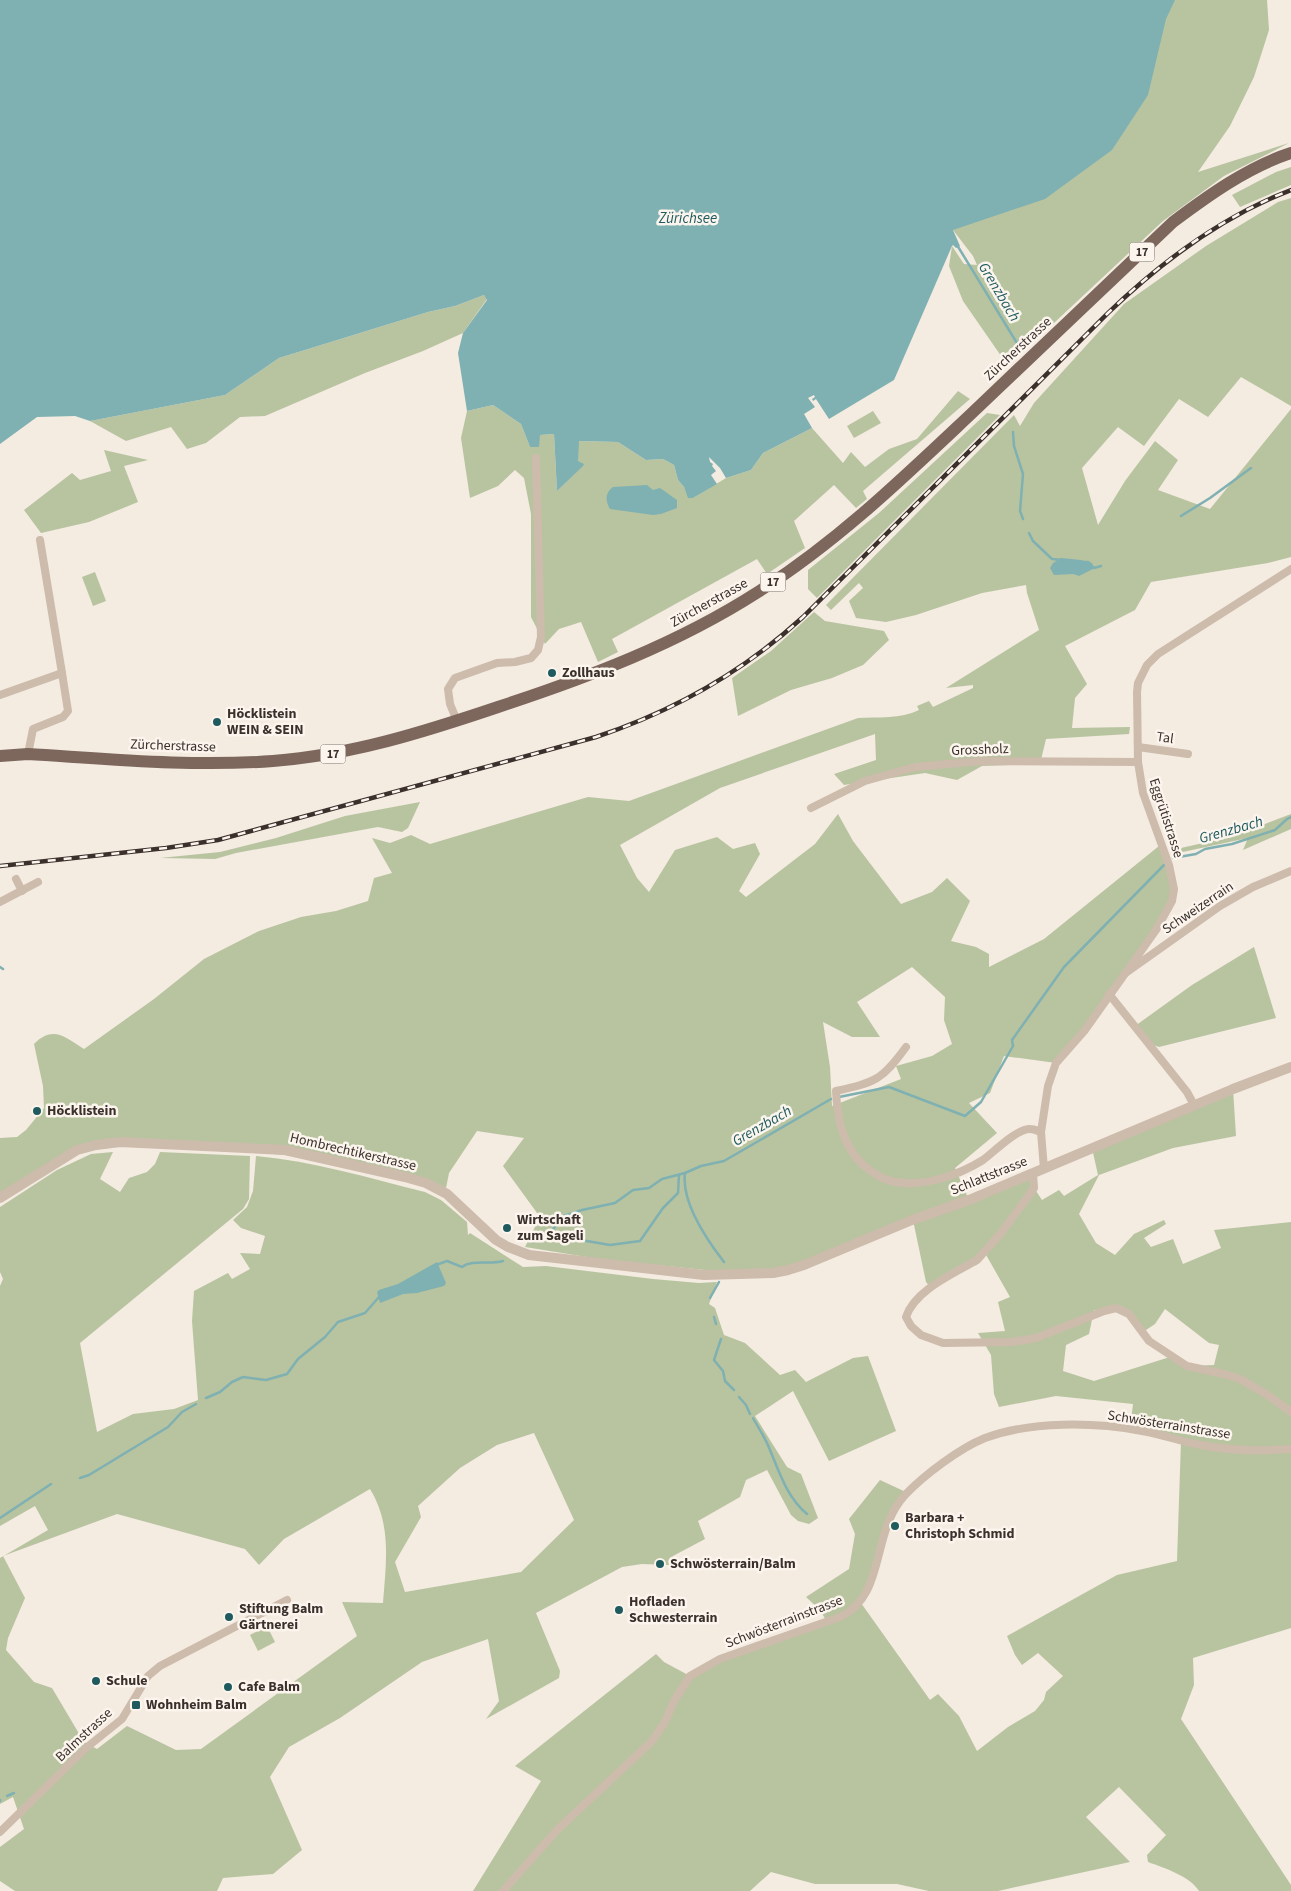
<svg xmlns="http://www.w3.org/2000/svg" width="1291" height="1891" viewBox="0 0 1291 1891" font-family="'Source Sans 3',sans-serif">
<rect width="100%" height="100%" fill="#f4ebe1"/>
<g fill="#b8c4a0" fill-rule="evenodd">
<path d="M1166 0H1267L1269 30 1254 77 1230 126 1198 172 1289 143 1224 176 1163 221 1008 366 963 301 949 266 952 246 964 264 977 265 973 256 953 230Z"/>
<path d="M1291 167V185L1240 207 1232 195 1276 172Z"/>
<path d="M1291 198V406L1241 377 1208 417 1179 399 1144 446 1118 427 1082 468 1098 525 1125 481 1155 441 1178 460 1158 490 1210 509 1291 409V557L1268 563 1151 582 1135 610 1065 646 1087 684 1075 698 1072 728 1130 727 1129 734 1046 739 1040 764 982 766 957 780 925 773 844 785 834 774 876 760 875 734 720 788 620 845 637 878 649 892 675 850 717 837 733 849 755 843 760 854 739 891 746 897 815 844 838 814 853 841 901 904 932 892 947 878 970 901 951 941 976 947 989 954V967L1044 939 1159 846 1167 857 1172 901 1123 975 1056 1063 1004 1056 990 1093 969 1103 997 1133 955 1168 969 1200 1033 1174 1034 1188 1042 1200 1059 1190 1064 1196 1098 1175 1092 1148 1233 1089 1236 1136 1173 1148 1099 1175 1079 1214 1096 1243 1115 1255 1134 1234 1164 1220 1166 1224 1144 1238 1151 1247 1173 1239 1183 1264 1221 1248 1214 1230 1291 1222V1628L1193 1658 1194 1685 1181 1719 1291 1885V1891H1199C1190 1876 1164 1868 1148 1862L1147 1855 1166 1835 1119 1787 1086 1817 1130 1862 998 1891H929L897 1884H815L771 1872 750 1891H473L541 1781 515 1766 656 1654 664 1662 690 1676 720 1659 827 1622 820 1610 806 1597 849 1569 855 1534 849 1519 880 1480 908 1493 900 1502 861 1603 930 1700 938 1694 959 1716 977 1751 1008 1727 1035 1711 1044 1700 1046 1692 1063 1676 1038 1653 1022 1665 1015 1655 1007 1636 1117 1575 1177 1561 1181 1441 1130 1429 1133 1404 1056 1396 999 1407 994 1394 991 1355 978 1333 1005 1331 998 1302 1010 1297 985 1253 931 1288 926 1282 913 1220 804 1265 743 1274 599 1259 525 1247 540 1217 503 1166 524 1138 477 1131 449 1173 446 1188 351 1161 109 1139 0 1193V1138L17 1137 26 1130 44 1108 43 1086 34 1044C53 1025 65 1037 84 1049L154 999 204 959 259 931 301 917 336 911 368 901 374 878 392 873 372 838 390 843 411 835 430 844 588 797 629 801 858 718C879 717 900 719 919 710L917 706 929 701 933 707 973 688V685L946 688 1039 630 1027 593 1026 585 982 593 916 615 886 622 856 618 849 601 863 588 859 583 831 610 826 605 1014 415 1020 426 1034 403 1124 304 1206 246 1278 202ZM912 967 945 997 944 1020 952 1044 932 1056 896 1066 901 1079 832 1106 830 1067 823 1022 852 1037H880L857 1002ZM1117 1308 1139 1327 1143 1332 1155 1324 1165 1309 1209 1343 1219 1345 1214 1365 1187 1366 1173 1356 1094 1381 1063 1371 1066 1345 1089 1334 1094 1310 1104 1311Z"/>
<path d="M484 295 487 299 463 333 423 351 365 373 265 416 240 417 206 443 187 449 171 427 126 441 90 421 225 395 279 358 428 312 455 306Z"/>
<path d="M958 391 970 399 863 491 867 499 856 508 834 485 794 521 805 548 767 574 757 559 612 639 618 652 598 662 581 622 559 629 545 644 531 617V514L524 478 515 470 498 486 470 498 461 438 467 411 493 405 521 424 530 447 540 435 554 434 557 491 583 465 578 461V441L618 442 646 460 663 459 674 465 678 480 684 487 689 498H693L726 478 751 470 763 453 812 428 843 463 851 452 865 467 889 449 917 439Z"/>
<path d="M873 411 881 423 854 438 847 426Z"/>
<path d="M987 413 1000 415 817 598 808 589V570L879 513Z"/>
<path d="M104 450 148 460 124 466 138 502 89 522 41 533 24 510 72 473 80 480 111 471Z"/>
<path d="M95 572 106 601 93 606 82 577Z"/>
<path d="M814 612 825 621 884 631 889 640 863 665 832 678 791 690 738 716 732 678 771 651Z"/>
<path d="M420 802 408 828 402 832 378 827 236 853 215 859 160 858 220 852 276 838 345 816Z"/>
<path d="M1291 814V829L1243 850 1248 838 1178 853 1181 848 1234 836Z"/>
<path d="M1254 947 1276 1018 1159 1047 1148 1043 1135 1026 1192 985Z"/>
<path d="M113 1152 100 1179 120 1192 129 1178 147 1172 155 1164 160 1152 250 1156 249 1199 243 1209 80 1343 97 1432 133 1414 174 1409 198 1400 192 1321 194 1291 228 1273 232 1279 250 1269 240 1253 260 1254 265 1236 241 1228 233 1220 247 1207 253 1191 256 1156C313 1161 369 1178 425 1192L441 1200 467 1222 468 1235 470 1233 523 1267 546 1266 653 1279 699 1283 717 1282 709 1304 715 1308 724 1335 745 1343 780 1375 795 1370 806 1382 853 1358 868 1356 896 1431 829 1461 793 1391 755 1416 787 1467 801 1474 818 1518 809 1524 798 1521 791 1515 767 1470 746 1480 740 1497 698 1521 705 1539 673 1556 669 1565 642 1564 622 1567 536 1613 560 1671 559 1678 486 1719 499 1701 488 1639 422 1662 340 1718 289 1747 270 1777 302 1850 273 1874 223 1878 217 1891H15L0 1881V1847L24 1829 13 1797 0 1804V1558L48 1530 35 1506 0 1526V1286L3 1279 0 1272V1207L57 1170 91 1154ZM534 1433 574 1520 521 1572 405 1592 395 1562 421 1517 418 1506 460 1468 497 1445ZM370 1489C392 1525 386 1563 383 1603L342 1602 357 1636 201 1749 176 1750 127 1726 97 1749 84 1742 52 1688 34 1682 6 1650 8 1638 25 1598 3 1556 117 1514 245 1549 259 1565 284 1539Z"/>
<path d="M267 1626 275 1642 258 1651 250 1635Z"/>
</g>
<g fill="#7fb0b2">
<path d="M0 0H1175L1166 19 1148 95 1112 150 1045 199 953 230 960 246 956 248 953 245 952 246 894 380 829 419 816 399 813 401 812 399 815 397 814 395 808 398 815 407 804 414 812 428 763 453 751 470 726 478 720 468 709 457 710 462 713 464 712 466 716 471 711 475 717 484 693 498H688L684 487 678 480 674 465 663 459 646 460 618 442 579 441 578 461 584 464 583 466 557 491 554 434 540 435 539 447H530L521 424 493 405 467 411 458 353 463 333 487 300 484 295 455 306 428 312 279 358 225 395 90 421 75 416 37 417 0 444Z"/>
<path d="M647 485 653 490 660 488 677 500V508L661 514 653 515 610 509C605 500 605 493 613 487Z"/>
<path d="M1061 558 1081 560 1092 563 1093 569 1079 576 1073 574 1054 575 1050 568 1053 563Z"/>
<path d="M437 1262 446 1283 444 1286 417 1293 403 1294 380 1303 377 1292 379 1290 398 1284Z"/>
</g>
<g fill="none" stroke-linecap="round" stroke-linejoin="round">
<g stroke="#7fb0b2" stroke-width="2.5">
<path d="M957 245 1020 348"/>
<path d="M1013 432 1014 446 1023 474 1020 511 1023 519"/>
<path d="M1181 516 1210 498 1251 468"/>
<path d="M1029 533 1033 541 1052 559 1062 560"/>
<path d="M1084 562H1088L1094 568 1101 566"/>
<path d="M1173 858 1196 854 1205 849 1232 844 1275 830 1287 819 1291 817"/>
<path d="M0 967 3 969"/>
<path d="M839 1097 889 1087 965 1116 981 1102 1013 1046 1012 1040 1064 967 1164 865"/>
<path d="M575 1239 610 1245 640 1241 663 1208 678 1193 679 1175"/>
<path d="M533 1242 549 1236 561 1217 582 1210 615 1203 633 1190 649 1188 662 1179 685 1173"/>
<path d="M724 1262C707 1240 681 1203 685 1173L701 1166 724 1161 831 1099"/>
<path d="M436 1265 447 1261 462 1267C472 1259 490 1265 503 1261"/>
<path d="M710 1298 719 1282"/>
<path d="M714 1317 716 1324"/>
<path d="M721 1339 714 1360 723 1371 725 1381 734 1390"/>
<path d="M739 1397 746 1405 750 1414"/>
<path d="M206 1398 220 1392 232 1382 243 1377 266 1380 287 1374 298 1359 325 1337 338 1322 365 1313 379 1297"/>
<path d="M753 1418C759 1429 766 1439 770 1450 780 1474 787 1497 807 1514"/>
<path d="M80 1478 89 1475 168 1427 182 1412 196 1404"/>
<path d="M0 1518 51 1484"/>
<path d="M7 1796 14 1793"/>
<path d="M0 1801V1800"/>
</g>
<g stroke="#cdbbac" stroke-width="8">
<path d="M40 540 62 673"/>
<path d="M0 695 62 673 68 711 63 717 33 729 28 754"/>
<path d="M457 721 450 704 448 689 455 678 497 663 515 662 531 658 538 650 541 637 536 458"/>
<path d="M1138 747 1188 754"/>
<path d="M811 808 865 781 915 767 981 761 1138 762"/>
<path d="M16 879 22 891"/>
<path d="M0 902 38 882"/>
<path d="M1127 972 1220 906 1253 887 1291 871"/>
<path d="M1109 994 1187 1092 1194 1105"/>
<path d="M906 1047C882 1080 876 1082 836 1091 837 1121 845 1154 871 1171 878 1176 887 1181 896 1182 924 1187 959 1175 983 1160 994 1152 1016 1129 1030 1129 1034 1129 1038 1131 1041 1132"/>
<path d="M1044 1169 1041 1132 1048 1086 1056 1063 1085 1030 1156 930 1172 901 1174 889 1169 865 1143 793 1138 762 1137 692 1138 683 1147 665 1158 654 1291 569"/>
<path d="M1033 1174 1034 1188 1030 1194 1001 1233 977 1260C953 1274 915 1290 906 1317L911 1326 921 1335 943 1343 1012 1342 1036 1338 1104 1311 1116 1308 1129 1314 1149 1341 1187 1366 1224 1374 1240 1379 1266 1394 1291 1412"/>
<path d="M0 1832 86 1748 122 1719 148 1676 160 1666 287 1600"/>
<path d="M503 1891 556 1831 652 1741 665 1722 674 1701 690 1676 720 1659 840 1617C887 1595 870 1533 905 1495 924 1475 960 1448 985 1438 1031 1421 1094 1422 1142 1431 1162 1434 1181 1442 1201 1445 1230 1451 1262 1451 1291 1449"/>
</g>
<path stroke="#cdbbac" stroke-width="10" d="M0 1198 77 1150 96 1145 120 1142 285 1150 405 1177 426 1183 447 1194 496 1240 508 1247 529 1255 704 1275 773 1273 788 1270 804 1265 912 1220 969 1200 1233 1089 1291 1067"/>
<path stroke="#7d675c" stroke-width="12" d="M0 756 28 754C109 759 192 767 273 761 351 755 424 732 498 707 589 677 677 644 758 592 837 542 903 478 971 414 1038 350 1106 286 1173 222 1209 195 1248 167 1291 153"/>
<defs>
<path id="rail" d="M0 866 166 848 218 840 596 737C674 711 743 672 803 617L1108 313C1162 261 1221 217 1291 190"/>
</defs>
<use href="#rail" stroke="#3b302b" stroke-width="4.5"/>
<use href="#rail" stroke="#fbf5ee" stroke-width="2.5" stroke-dasharray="8" stroke-linecap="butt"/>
</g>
<g fill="#1f5a5e" stroke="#fbf5ee" stroke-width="2">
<circle cx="552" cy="673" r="5"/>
<circle cx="217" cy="722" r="5"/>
<circle cx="37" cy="1111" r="5"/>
<circle cx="507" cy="1228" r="5"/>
<circle cx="895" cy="1526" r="5"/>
<circle cx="660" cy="1564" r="5"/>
<circle cx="619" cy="1610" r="5"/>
<circle cx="229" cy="1617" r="5"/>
<circle cx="96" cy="1681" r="5"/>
<circle cx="228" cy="1687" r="5"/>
<rect x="131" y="1700" width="10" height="10" rx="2.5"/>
</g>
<g text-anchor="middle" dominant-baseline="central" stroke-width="5" stroke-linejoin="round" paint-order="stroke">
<g fill="#fbf5ee" stroke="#756b66" stroke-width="1">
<rect x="1129.5" y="242.5" width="25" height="19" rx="4"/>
<rect x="760.5" y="572.5" width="25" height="19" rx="4"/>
<rect x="320.5" y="744.5" width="25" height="19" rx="4"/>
</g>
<g font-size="12" font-weight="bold" fill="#3b302b">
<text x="1142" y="252">17</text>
<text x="773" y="582">17</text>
<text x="333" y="754">17</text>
</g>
<g font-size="14" fill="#3b302b" stroke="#fbf5ee">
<text transform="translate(1018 349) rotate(-43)">Zürcherstrasse</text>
<text transform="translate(709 603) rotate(-29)">Zürcherstrasse</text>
<text transform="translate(1165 738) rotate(8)">Tal</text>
<text transform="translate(173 746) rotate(2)">Zürcherstrasse</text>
<text transform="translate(980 750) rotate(-2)">Grossholz</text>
<text transform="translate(1166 818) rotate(72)">Eggrütistrasse</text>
<text transform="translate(1198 908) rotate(-34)">Schweizerrain</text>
<text transform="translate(353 1152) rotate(13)">Hombrechtikerstrasse</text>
<text transform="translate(989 1176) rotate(-22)">Schlattstrasse</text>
<text transform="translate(1169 1425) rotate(9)">Schwösterrainstrasse</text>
<text transform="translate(784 1622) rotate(-21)">Schwösterrainstrasse</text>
<text transform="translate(84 1735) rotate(-43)">Balmstrasse</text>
</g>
<g font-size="14" font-weight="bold" fill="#3b302b" stroke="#fbf5ee" text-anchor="start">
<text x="562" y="673">Zollhaus</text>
<text x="227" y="714">Höcklistein<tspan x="227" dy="16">WEIN &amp; SEIN</tspan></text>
<text x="47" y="1111">Höcklistein</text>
<text x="517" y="1220">Wirtschaft<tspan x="517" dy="16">zum Sageli</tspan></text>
<text x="905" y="1518">Barbara +<tspan x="905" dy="16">Christoph Schmid</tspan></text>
<text x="670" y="1564">Schwösterrain/Balm</text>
<text x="629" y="1602">Hofladen<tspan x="629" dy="16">Schwesterrain</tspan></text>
<text x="239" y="1609">Stiftung Balm<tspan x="239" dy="16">Gärtnerei</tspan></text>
<text x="106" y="1681">Schule</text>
<text x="238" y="1687">Cafe Balm</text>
<text x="146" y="1705">Wohnheim Balm</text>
</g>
<g font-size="15" font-style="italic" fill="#1f5a5e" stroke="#fbf5ee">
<text x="688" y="218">Zürichsee</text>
<text transform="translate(999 292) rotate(59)">Grenzbach</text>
<text transform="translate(1231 830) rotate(-16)">Grenzbach</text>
<text transform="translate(762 1126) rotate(-30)">Grenzbach</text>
</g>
</g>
</svg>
